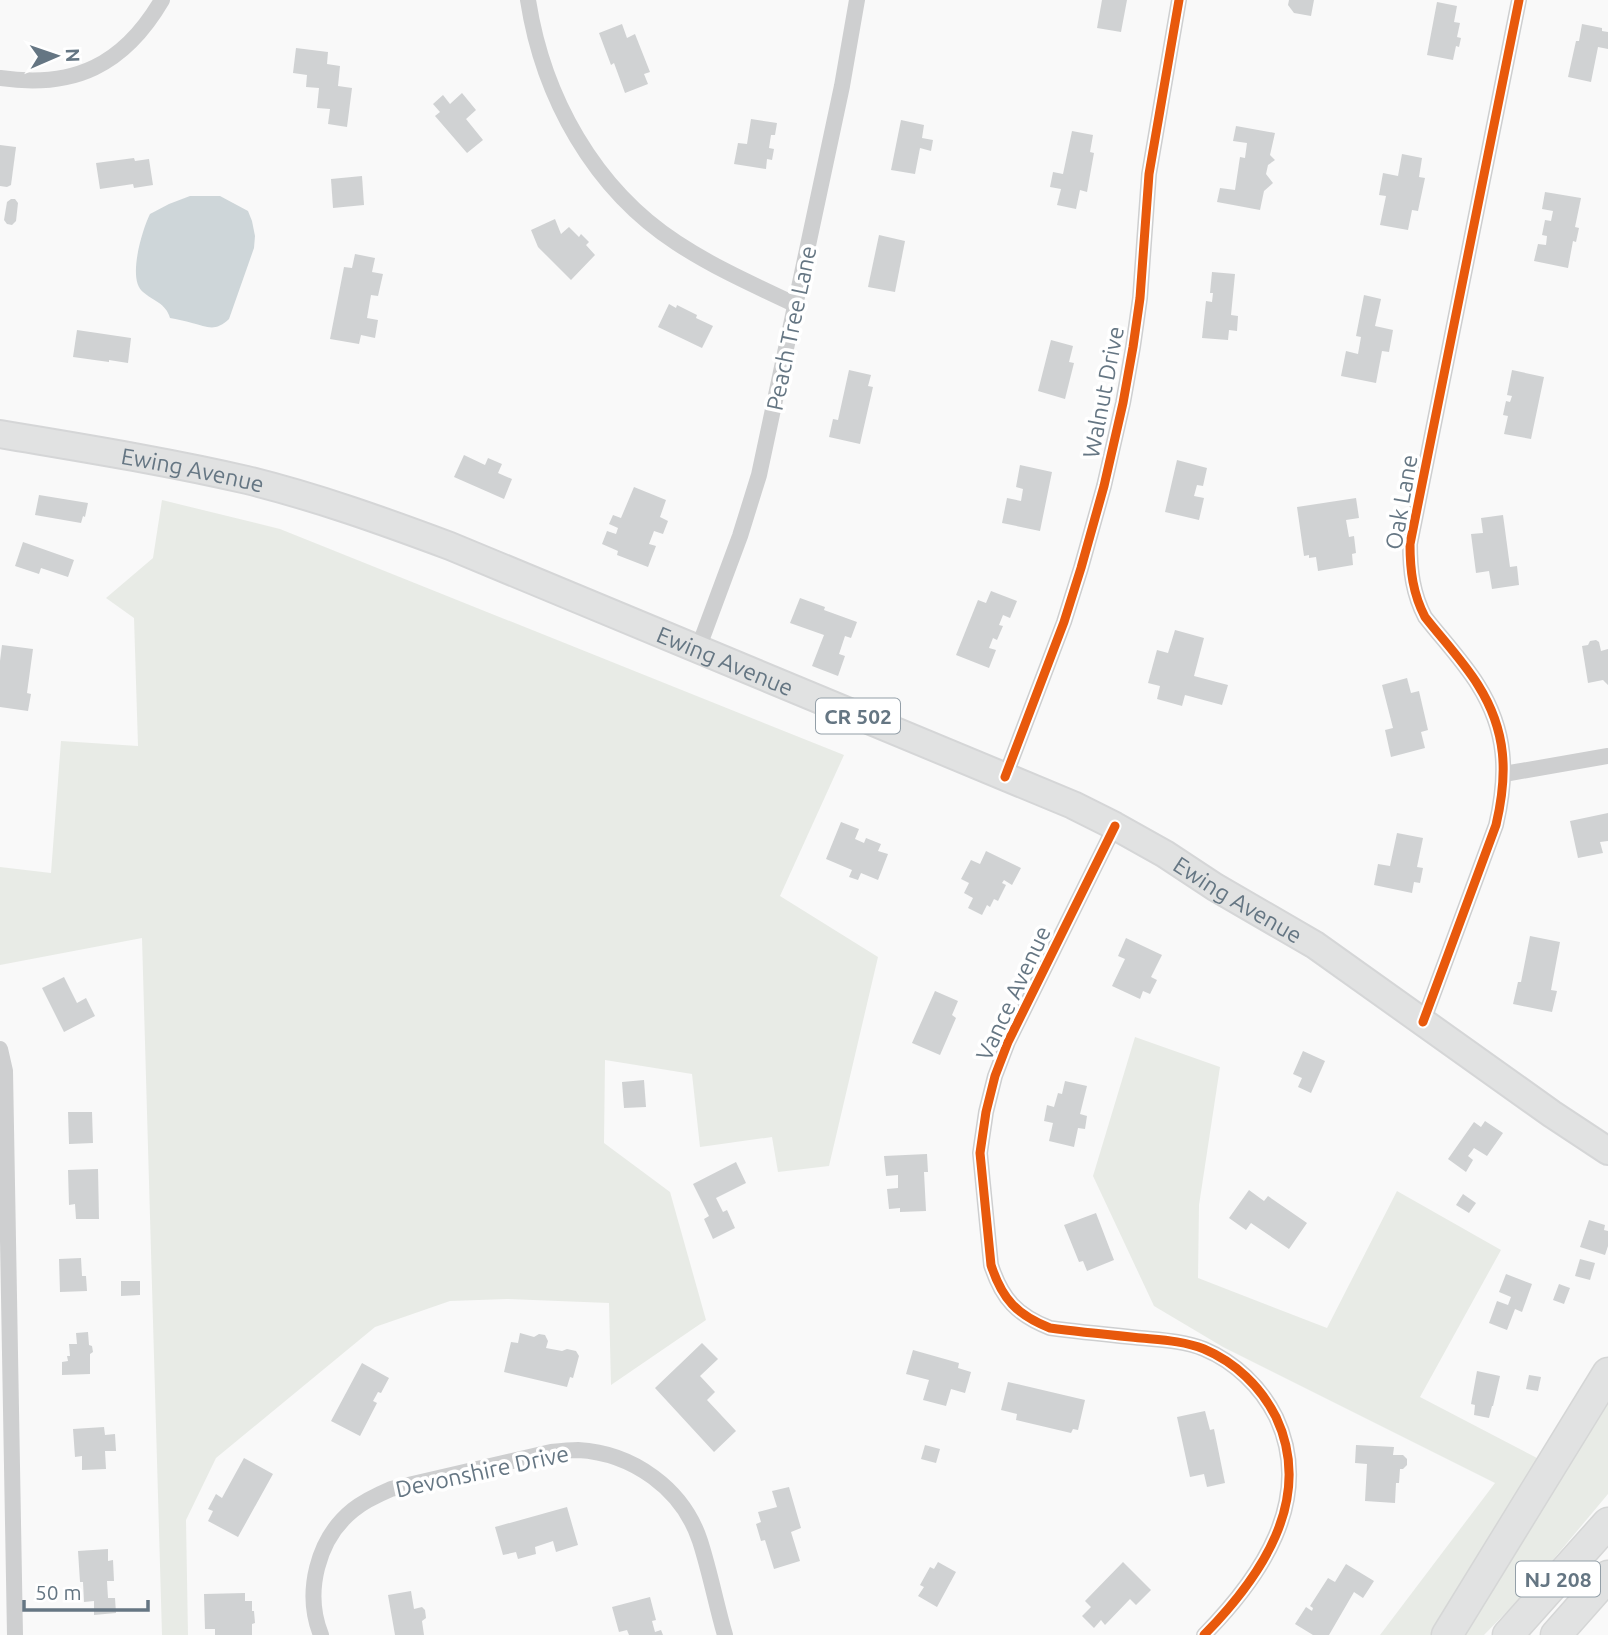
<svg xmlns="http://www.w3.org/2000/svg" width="1608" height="1635" viewBox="0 0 1608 1635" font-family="Ubuntu,sans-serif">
<rect width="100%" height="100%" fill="#f9f9f9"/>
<g fill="#e8ebe6">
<path d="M162 500 280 529 844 755 780 896 878 957 829 1166 778 1172 772 1137 700 1147 692 1074 605 1060 604 1143 670 1192 706 1320 611 1385 609 1303 507 1299 450 1301 375 1327 216 1458 186 1520 188 1635H162L142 938 0 965V867L51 873 61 741 138 746 134 618 106 598 153 558Z"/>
<path d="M1135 1037 1220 1067 1199 1205 1198 1278 1327 1328 1397 1191 1501 1250 1420 1397 1556 1468 1608 1390V1494L1526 1592 1484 1635H1380L1495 1483 1223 1347 1154 1306 1093 1176Z"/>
</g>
<path fill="#ced6d9" d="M190 196H220L248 211 252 221 255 236 254 248 229 319C215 332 208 327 192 323 185 321 177 319 170 318 166 303 153 301 143 292 127 280 142 230 150 214L169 204Z"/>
<g fill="#d0d2d3">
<path d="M1102 0H1127L1121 32 1097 28Z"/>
<path d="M1289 0H1314L1311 16 1294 13 1288 5Z"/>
<path d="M1437 2 1457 6 1454 22 1460 23 1457 37 1461 38 1459 47 1456 46 1453 60 1427 55Z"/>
<path d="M622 24 627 38 635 34 650 72 644 74 648 84 625 93 614 63 611 65 599 33Z"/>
<path d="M1582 24 1602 28V31L1608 32V49L1598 47 1591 82 1568 77 1576 41H1579Z"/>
<path d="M296 48 328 52 327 64 340 66 338 86 352 88 347 127 328 124 330 109 317 108 319 88 306 87 307 75 293 73Z"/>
<path d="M462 93 476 110 466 119 483 140 467 153 435 116 440 112 433 104 443 95 450 104Z"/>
<path d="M751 119 777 123 775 135H771L769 148 774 149 772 160 767 159 766 169 734 164 738 143 747 144Z"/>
<path d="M901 120 924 125 922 138 933 140 931 151 920 148 915 174 891 170Z"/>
<path d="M1236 126 1275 133 1270 155 1275 160 1268 165 1266 174 1273 183 1264 191 1260 210 1217 202 1220 188 1235 190 1240 157 1245 158 1247 143 1233 141Z"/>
<path d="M1072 131 1093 135 1090 152 1094 153 1087 192 1080 190 1076 209 1057 205 1061 189 1050 187 1053 172 1063 174Z"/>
<path d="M0 145 16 147 11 185 7 187 0 186Z"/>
<path d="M1402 154 1422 158 1419 177 1425 178 1418 211 1412 210 1408 230 1380 225 1386 196 1379 195 1383 173 1398 176Z"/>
<path d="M134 158 135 161 149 159 153 185 134 188 133 184 100 189 96 163Z"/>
<path d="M362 176 364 205 333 208 331 179Z"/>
<path d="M1545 192 1581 198 1575 227 1579 228 1576 242 1573 241 1568 268 1534 261 1538 244 1546 245 1547 236 1542 235 1545 220 1551 221 1553 211 1542 209Z"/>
<path d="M11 199H15L18 203 16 221 12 225 7 224 4 220 7 202Z"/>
<path d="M555 219 561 234 569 227 579 237 581 234 589 242 586 245 595 255 571 280 538 247 531 230Z"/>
<path d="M879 235 905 241 895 292 868 287Z"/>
<path d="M355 254 375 258 372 272 383 274 378 296 371 295 367 318 378 320 375 338 361 335 359 344 330 339 344 267 352 268Z"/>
<path d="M1212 272 1235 274 1231 315 1238 316 1237 331 1229 330 1228 340 1202 338 1206 301 1212 302 1213 293H1210Z"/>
<path d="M1364 295 1381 299 1375 326 1393 330 1389 352 1382 351 1376 383 1341 376 1346 351 1358 354 1361 337 1356 336Z"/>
<path d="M669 304 676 308 677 305 697 315 696 318 713 326 702 348 658 327Z"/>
<path d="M77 330 131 338 128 363 109 360V362L73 357Z"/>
<path d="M1051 340 1073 346 1069 362 1074 363 1065 399 1038 391Z"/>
<path d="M849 370 871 375 868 386 873 387 860 444 829 437 833 419 838 420Z"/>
<path d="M1512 370 1544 377 1531 439 1504 434 1508 416 1503 415 1506 401 1510 402 1512 396 1507 395Z"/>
<path d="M464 455 485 465 488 458 502 464 498 473 512 479 504 499 454 477Z"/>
<path d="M1177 460 1207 468 1203 486 1197 485 1194 496 1204 498 1199 520 1165 512Z"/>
<path d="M1020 465 1052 472 1040 531 1002 523 1007 498 1021 501 1023 489 1016 487Z"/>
<path d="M634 487 666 500 660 517 668 521 663 534 654 531 649 544 656 546 648 567 617 555 618 551 602 544 607 531 616 534 618 528 609 524 613 515 621 518Z"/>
<path d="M39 495 88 503 85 517 83 516 81 523 35 515Z"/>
<path d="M1356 498 1359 518 1346 520 1349 537 1354 536 1356 553 1352 554 1353 565 1318 571 1316 557 1309 558V555L1304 556 1297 507Z"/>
<path d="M1503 515 1510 567 1517 566 1519 585 1492 589 1489 571 1476 573 1471 534 1483 533 1481 518Z"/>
<path d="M23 542 74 560 68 577 41 568 39 574 15 566Z"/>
<path d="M991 591 1017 601 1010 618 1003 615 999 625 1003 626 997 640 993 638 989 648 996 650 989 668 956 655 978 600 986 603Z"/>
<path d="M800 598 825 607 824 610 857 622 851 638 845 636 839 654 845 656 838 676 812 666 824 635 790 623Z"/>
<path d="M1175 630 1204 638 1194 676 1228 685 1222 705 1185 695 1182 706 1157 699 1160 686 1148 683 1157 650 1168 653Z"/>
<path d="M1596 640 1599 642 1601 651 1608 649V685L1603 680 1588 683 1582 646 1588 645 1590 641Z"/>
<path d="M2 645 33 649 27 693 31 694 28 711 0 707V661Z"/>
<path d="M1407 678 1411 693 1419 691 1428 730 1421 732 1425 748 1391 757 1385 730 1393 728 1382 685Z"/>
<path d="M1608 813V841L1600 842 1603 853 1578 858 1570 821Z"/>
<path d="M841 822 859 829 855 839 864 843 866 838 881 844 878 851 888 854 878 880 861 873 858 880 849 877 852 870 826 859Z"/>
<path d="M1397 833 1423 838 1417 867 1423 868 1420 883 1414 882 1412 893 1374 885 1378 864 1390 866Z"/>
<path d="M986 851 1021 868 1012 885 1004 880 1002 883 1006 885 998 901 994 899 990 907 987 905 982 915 968 908 973 898 964 893 969 883 961 879 971 860 980 864Z"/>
<path d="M1530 936 1560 942 1551 990 1557 991 1552 1012 1513 1004 1518 982H1521Z"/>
<path d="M1126 938 1162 955 1151 977 1157 980 1150 994 1143 991 1140 999 1112 986 1125 959 1118 956Z"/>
<path d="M64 977 77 1003 86 998 95 1016 64 1032 42 988Z"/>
<path d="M935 991 958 1001 952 1015 956 1018 940 1055 912 1043Z"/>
<path d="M1303 1051 1325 1061 1311 1093 1298 1087 1302 1078 1293 1074Z"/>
<path d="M644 1080 646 1107 624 1108 622 1082Z"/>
<path d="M1065 1081 1087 1086 1080 1114 1087 1116 1085 1129 1078 1128 1074 1147 1049 1141 1053 1123 1044 1121 1047 1105 1054 1107 1058 1093 1062 1094Z"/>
<path d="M68 1112H92L93 1143 69 1144Z"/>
<path d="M1485 1121 1503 1133 1487 1156 1474 1148 1468 1156 1473 1160 1466 1172 1448 1159 1474 1122 1481 1127Z"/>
<path d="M927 1154 928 1172H924L926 1211 900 1212V1208L889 1209 887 1189 898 1188V1175L886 1176 884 1156Z"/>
<path d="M736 1162 746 1183 716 1198 723 1212 727 1210 735 1228 713 1239 704 1219 709 1216 693 1184Z"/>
<path d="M98 1169 99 1219H76L75 1204 69 1205 68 1170Z"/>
<path d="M1249 1190 1264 1201 1268 1196 1307 1223 1289 1249 1251 1223 1246 1230 1229 1218Z"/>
<path d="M1463 1194 1476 1203 1469 1213 1456 1205Z"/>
<path d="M1096 1213 1114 1260 1087 1271 1083 1261 1079 1262 1064 1225Z"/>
<path d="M1589 1220 1605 1225 1604 1230 1608 1231V1246L1605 1255 1580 1247Z"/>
<path d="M81 1258 82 1276H86L87 1291 60 1292 59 1259Z"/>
<path d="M1580 1259 1595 1263 1590 1280 1575 1276Z"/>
<path d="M1506 1274 1532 1284 1522 1312 1515 1309 1507 1330 1489 1323 1497 1301 1508 1305 1511 1297 1499 1292Z"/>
<path d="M121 1281H140V1295L121 1296Z"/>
<path d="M1559 1284 1570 1288 1564 1304 1553 1300Z"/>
<path d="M88 1332 89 1345 92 1346 93 1352 90 1354V1374L62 1375V1362L68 1361 67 1356H70L69 1344H77L76 1333Z"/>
<path d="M520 1333 534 1337 539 1334 545 1335 548 1341 546 1348 562 1351 567 1349 576 1351 579 1356 573 1378 570 1377 567 1387 504 1372 511 1342 518 1343Z"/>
<path d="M702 1343 718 1359 700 1376 715 1392 707 1400 736 1431 714 1452 655 1388Z"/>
<path d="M913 1350 959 1363 958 1368 971 1372 965 1393 951 1389 946 1406 923 1400 929 1380 906 1374Z"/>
<path d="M362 1363 389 1378 381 1393 378 1392 373 1401 377 1403 360 1436 331 1421Z"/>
<path d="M1477 1371 1500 1376 1493 1406H1492L1489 1418 1474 1415 1475 1405 1471 1404Z"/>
<path d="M1529 1375 1541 1377 1538 1391 1526 1389Z"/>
<path d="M1008 1382 1085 1400 1078 1430 1073 1429 1071 1433 1016 1420 1017 1414 1001 1410Z"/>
<path d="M1205 1411 1210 1430 1214 1429 1225 1483 1207 1487 1204 1474 1190 1477 1177 1417Z"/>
<path d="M104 1427 105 1435 115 1434 116 1451H105L106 1469 82 1470V1456L75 1457 73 1429Z"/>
<path d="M925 1445 940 1449 936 1463 921 1459Z"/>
<path d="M1356 1445 1394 1447 1393 1455H1403L1407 1459V1465L1403 1469H1400L1399 1483H1396L1395 1503 1365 1501 1367 1464 1355 1463Z"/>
<path d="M244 1458 273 1474 238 1537 208 1521 213 1511 208 1509 216 1494 222 1498Z"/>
<path d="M789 1487 801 1528 791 1532 800 1561 774 1569 765 1540 761 1541 756 1524 761 1522 758 1512 777 1507 772 1491Z"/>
<path d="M567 1507 578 1545 556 1552 553 1541 535 1547 536 1554 518 1559 516 1552 503 1555 495 1527Z"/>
<path d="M108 1549V1561L113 1560 114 1581H107L108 1598H115L116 1613 94 1615V1601L84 1602 83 1582H80L78 1551Z"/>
<path d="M938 1562 956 1572 937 1607 918 1596 924 1587 920 1585 930 1567 934 1569Z"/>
<path d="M1123 1562 1151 1590 1136 1605 1130 1599 1105 1625 1101 1620 1094 1628 1082 1616 1091 1607 1085 1601Z"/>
<path d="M1346 1564 1374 1581 1363 1598 1354 1592 1329 1635H1313L1295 1624 1306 1607 1312 1611 1313 1608 1310 1606 1328 1578 1335 1582Z"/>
<path d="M411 1591 414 1609 422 1607 425 1610 426 1618 422 1621 424 1635H395L388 1595Z"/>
<path d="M245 1593V1601H252V1611H254L255 1623 252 1624V1635H215V1629H205L204 1594Z"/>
<path d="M650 1597 656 1620 652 1621 655 1632 661 1630 663 1635H629L627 1630 619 1632 612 1607Z"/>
</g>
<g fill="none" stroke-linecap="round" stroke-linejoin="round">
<defs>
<g id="primary">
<path id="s1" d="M0 434C82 448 165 461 247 480 316 497 383 521 450 546L1073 805 1115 826 1165 854 1215 887 1315 945 1552 1114 1608 1151"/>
</g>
<g id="highway">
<path d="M1447 1635 1608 1373"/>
<path d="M1508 1635 1608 1523"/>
<path d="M1556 1635 1608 1576"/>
</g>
</defs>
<use href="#primary" stroke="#d5d6d7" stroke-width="30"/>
<use href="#highway" stroke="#d5d6d6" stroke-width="33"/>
<g stroke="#cecfd0" stroke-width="16">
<path d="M528 0C543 97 594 189 677 243 715 268 756 286 796 305"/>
<path d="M0 78C74 89 124 65 162 0"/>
<path d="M698 649 740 536 759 475 842 86 857 0"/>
<path d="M1504 774 1608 756"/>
<path d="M1005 777 1064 622 1081 568 1104 486 1123 403 1133 347 1140 298 1149 174 1179 0"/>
<path d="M1115 826 1008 1042 995 1076 986 1112 980 1153 991 1265C1002 1299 1017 1315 1050 1328 1080 1332 1111 1335 1141 1338 1162 1340 1184 1341 1204 1349 1235 1362 1261 1387 1276 1417 1315 1500 1260 1578 1204 1635"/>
<path d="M1423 1022 1496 825C1508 774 1507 731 1478 685 1463 661 1443 640 1425 617 1413 594 1410 571 1410 544L1519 0"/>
<path d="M0 1049 5 1071 15 1635"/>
<path d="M321 1635C304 1593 317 1539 353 1510 364 1501 377 1495 391 1489L551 1452C560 1451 570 1450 578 1450 633 1453 683 1489 700 1541 710 1572 716 1604 725 1635"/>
</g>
<use href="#primary" stroke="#e1e2e2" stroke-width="26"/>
<use href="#highway" stroke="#e1e2e2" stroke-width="30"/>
<defs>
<g id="cycleway">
<path d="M1005 777 1064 622 1081 568 1104 486 1123 403 1133 347 1140 298 1149 174 1179 0"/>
<path d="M1115 826 1008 1042 995 1076 986 1112 980 1153 991 1265C1002 1299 1017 1315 1050 1328 1080 1332 1111 1335 1141 1338 1162 1340 1184 1341 1204 1349 1235 1362 1261 1387 1276 1417 1315 1500 1260 1578 1204 1635"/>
<path d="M1423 1022 1496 825C1508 774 1507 731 1478 685 1463 661 1443 640 1425 617 1413 594 1410 571 1410 544L1519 0"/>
</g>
</defs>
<use href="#cycleway" stroke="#fff" stroke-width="13"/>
<use href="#cycleway" stroke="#e8590c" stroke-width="9"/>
</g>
<g text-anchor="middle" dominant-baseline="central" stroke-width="7" stroke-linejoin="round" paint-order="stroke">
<g fill="#fff" stroke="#939fa8" stroke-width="2">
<rect x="816" y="698.5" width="84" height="35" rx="5"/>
<rect x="1516" y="1561.5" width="84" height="35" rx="5"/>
</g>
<g font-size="21" font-weight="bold" fill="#657683">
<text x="858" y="716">CR 502</text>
<text x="1558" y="1579">NJ 208</text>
</g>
<g font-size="23" fill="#657683" stroke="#fff">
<text transform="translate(791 328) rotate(-78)">Peach Tree Lane</text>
<text transform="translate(1103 392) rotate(-79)">Walnut Drive</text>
<text stroke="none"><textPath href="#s1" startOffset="196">Ewing Avenue</textPath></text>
<text transform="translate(1401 502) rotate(-80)">Oak Lane</text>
<text stroke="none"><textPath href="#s1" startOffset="763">Ewing Avenue</textPath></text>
<text stroke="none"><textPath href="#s1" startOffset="1330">Ewing Avenue</textPath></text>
<text transform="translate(1013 993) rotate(-65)">Vance Avenue</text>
<text transform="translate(482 1471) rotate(-12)">Devonshire Drive</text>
</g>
</g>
<g transform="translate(56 56) rotate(88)" stroke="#ffffff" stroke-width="5" paint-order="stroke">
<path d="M0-5L12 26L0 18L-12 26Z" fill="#657683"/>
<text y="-10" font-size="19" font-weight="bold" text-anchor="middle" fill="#657683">N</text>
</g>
<path d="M24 1600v10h124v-10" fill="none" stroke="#657683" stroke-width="3.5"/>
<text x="35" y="1600" font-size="21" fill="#657683" stroke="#ffffff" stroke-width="5" paint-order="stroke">50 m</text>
</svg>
